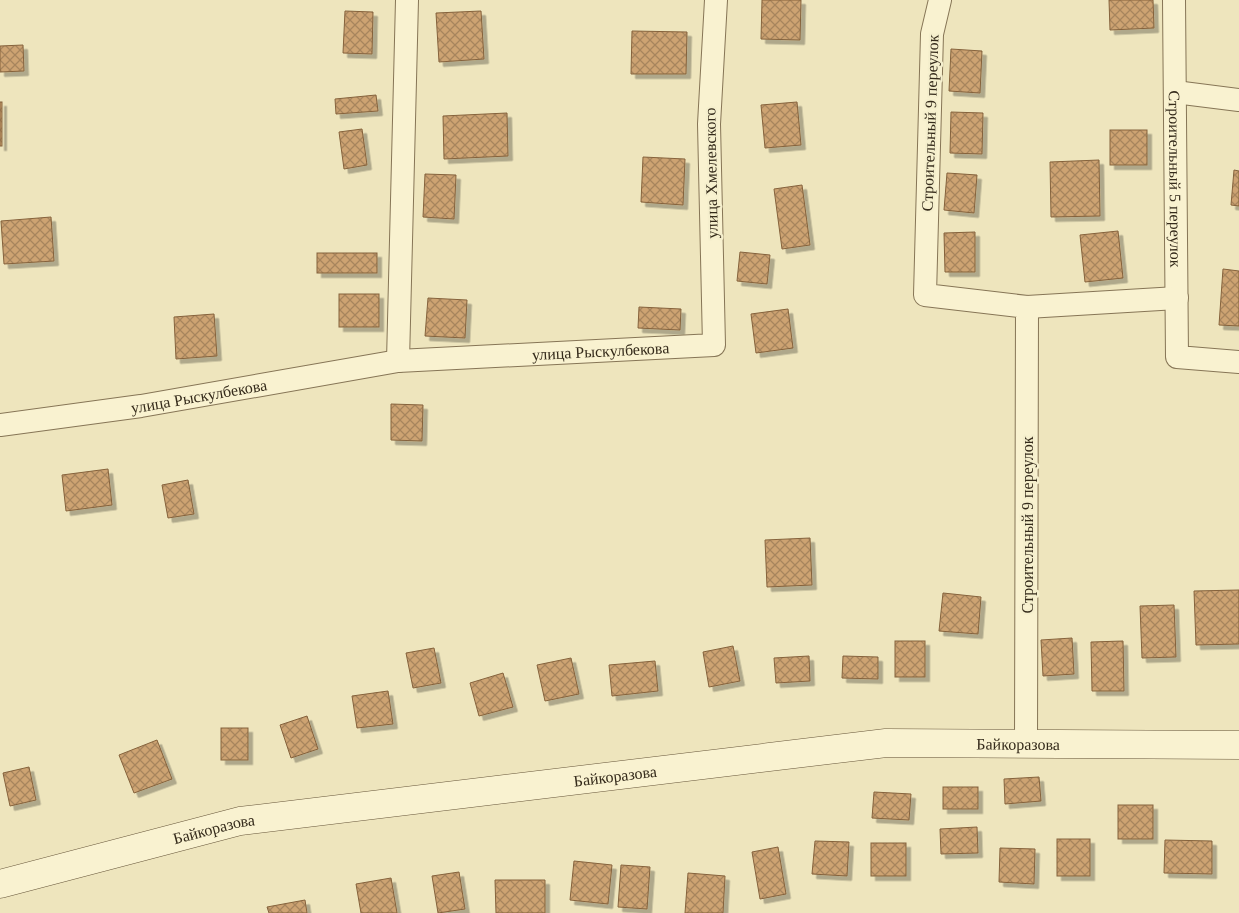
<svg xmlns="http://www.w3.org/2000/svg" width="1239" height="913" viewBox="0 0 1239 913" font-family="Georgia,serif">
<defs>
<pattern id="building-cross-hatch" width="8" height="8" patternUnits="userSpaceOnUse" patternTransform="scale(1.25)"><rect width="8" height="8" fill="#cda372"/><path d="M0 0l8 8M0 8l8-8" fill="none" stroke="#a7855d"/></pattern>
<filter id="shadow"><feDropShadow dx="4.5" dy="4.5" stdDeviation="0" flood-color="#0004"/></filter>
</defs>
<rect width="100%" height="100%" fill="#eee5bd"/>
<g fill="url(#building-cross-hatch)" stroke="#85623c" filter="url(#shadow)">
<path d="M762 0H801L800 40 761 39Z"/>
<path d="M1109 0H1153L1154 28 1110 30Z"/>
<path d="M345 11 373 12 372 54 343 53Z"/>
<path d="M481 11 484 59 439 62 436 13Z"/>
<path d="M632 31 687 32 686 74H631Z"/>
<path d="M23 45 24 71 0 72V46Z"/>
<path d="M951 49 982 51 980 93 949 91Z"/>
<path d="M376 95 378 111 336 114 335 99Z"/>
<rect x="0" y="102" width="2" height="44"/>
<path d="M797 102 801 145 765 148 761 105Z"/>
<path d="M951 112 983 113 982 154 950 153Z"/>
<path d="M507 113 508 156 444 159 443 116Z"/>
<path d="M362 129 367 165 344 169 339 132Z"/>
<rect x="1110" y="130" width="37" height="35"/>
<path d="M643 157 685 159 683 205 641 202Z"/>
<path d="M1099 160 1100 216 1051 217 1050 162Z"/>
<path d="M1234 170 1239 171V206L1231 205Z"/>
<path d="M947 173 977 175 974 213 944 210Z"/>
<path d="M425 174 456 175 454 219 423 217Z"/>
<path d="M802 185 810 245 782 249 774 189Z"/>
<path d="M51 217 54 261 4 264 1 221Z"/>
<path d="M1118 231 1123 278 1085 282 1080 235Z"/>
<path d="M975 232V272H945L944 233Z"/>
<path d="M740 252 770 255 767 284 737 281Z"/>
<rect x="317" y="253" width="60" height="20"/>
<path d="M1223 269 1239 271V326L1219 325Z"/>
<rect x="339" y="294" width="40" height="33"/>
<path d="M428 298 467 300 465 338 425 336Z"/>
<path d="M639 307 681 309 680 330 638 328Z"/>
<path d="M788 309 793 348 756 353 751 314Z"/>
<path d="M214 314 217 356 176 359 174 317Z"/>
<path d="M391 404 423 405 422 441 391 440Z"/>
<path d="M108 469 112 505 66 511 62 475Z"/>
<path d="M188 480 194 514 168 518 162 485Z"/>
<path d="M810 538 812 585 767 587 765 540Z"/>
<path d="M1239 590V644L1196 645 1194 591Z"/>
<path d="M943 593 981 597 978 634 939 631Z"/>
<path d="M1174 605 1176 657 1142 658 1140 606Z"/>
<path d="M1072 638 1074 674 1043 676 1041 640Z"/>
<rect x="895" y="641" width="30" height="36"/>
<path d="M1123 641 1124 691H1092L1091 642Z"/>
<path d="M733 646 740 681 709 687 703 652Z"/>
<path d="M434 648 441 683 413 688 406 653Z"/>
<path d="M809 656 810 681 776 683 774 658Z"/>
<path d="M843 656 878 657V679L842 678Z"/>
<path d="M571 658 579 694 545 701 537 665Z"/>
<path d="M655 661 658 691 612 696 609 665Z"/>
<path d="M503 673 513 707 479 716 470 683Z"/>
<path d="M388 691 393 724 357 728 352 696Z"/>
<path d="M307 716 318 749 291 758 280 725Z"/>
<rect x="221" y="728" width="27" height="32"/>
<path d="M157 740 172 779 134 793 119 755Z"/>
<path d="M29 767 36 800 10 806 3 773Z"/>
<path d="M1039 777 1041 801 1005 804 1004 779Z"/>
<rect x="943" y="787" width="35" height="22"/>
<path d="M874 792 911 794 909 820 872 818Z"/>
<rect x="1118" y="805" width="35" height="34"/>
<path d="M977 827 978 853 941 854 940 829Z"/>
<rect x="1057" y="839" width="33" height="37"/>
<path d="M1165 840 1212 841V874L1164 873Z"/>
<path d="M815 841 849 842 847 876 812 874Z"/>
<rect x="871" y="843" width="35" height="33"/>
<path d="M778 847 786 894 760 899 752 852Z"/>
<path d="M1000 848 1035 849 1034 884 999 882Z"/>
<path d="M574 861 612 865 608 904 570 900Z"/>
<path d="M621 865 650 867 647 909 618 907Z"/>
<path d="M459 872 465 909 438 913 432 876Z"/>
<path d="M688 873 725 876 723 913H685Z"/>
<path d="M391 878 397 913H361L356 884Z"/>
<path d="M495 880H545V913H496Z"/>
<path d="M305 900 307 913H269L267 907Z"/>
</g>
<g fill="none" stroke-linecap="round" stroke-linejoin="round">
<defs>
<g id="street">
<path d="M940 0 932 34 925 295 1027 307 1026 744"/>
<path id="s1" d="M1174 0 1177 357 1239 362"/>
<path d="M1175 92 1239 100"/>
<path d="M1027 307 1177 298"/>
<path d="M398 361 407 0"/>
<path id="s2" d="M0 425 141 406 398 361 714 345 709 124 716 0"/>
</g>
<g id="secondary">
<path id="s3" d="M0 884 240 821 886 743 1239 745"/>
</g>
</defs>
<use href="#street" stroke="#867556" stroke-width="24"/>
<use href="#secondary" stroke="#67563a" stroke-width="29"/>
<use href="#street" stroke="#f9f2d0" stroke-width="22"/>
<use href="#secondary" stroke="#f9f2d0" stroke-width="28"/>
</g>
<g text-anchor="middle" dominant-baseline="central" stroke-width="4.5" stroke-linejoin="round" paint-order="stroke">
<g font-size="16" fill="#352b1b" stroke="#f5efcd">
<text transform="translate(930 123) rotate(-88)">Строительный 9 переулок</text>
<text transform="translate(711 173) rotate(-91)">улица Хмелевского</text>
<text stroke="none"><textPath href="#s1" startOffset="179">Строительный 5 переулок</textPath></text>
<text stroke="none"><textPath href="#s2" startOffset="606">улица Рыскулбекова</textPath></text>
<text stroke="none"><textPath href="#s2" startOffset="201">улица Рыскулбекова</textPath></text>
<text transform="translate(1027 525) rotate(-90)">Строительный 9 переулок</text>
<text stroke="none"><textPath href="#s3" startOffset="1031">Байкоразова</textPath></text>
<text stroke="none"><textPath href="#s3" startOffset="626">Байкоразова</textPath></text>
<text stroke="none"><textPath href="#s3" startOffset="221">Байкоразова</textPath></text>
</g>
</g>
</svg>
